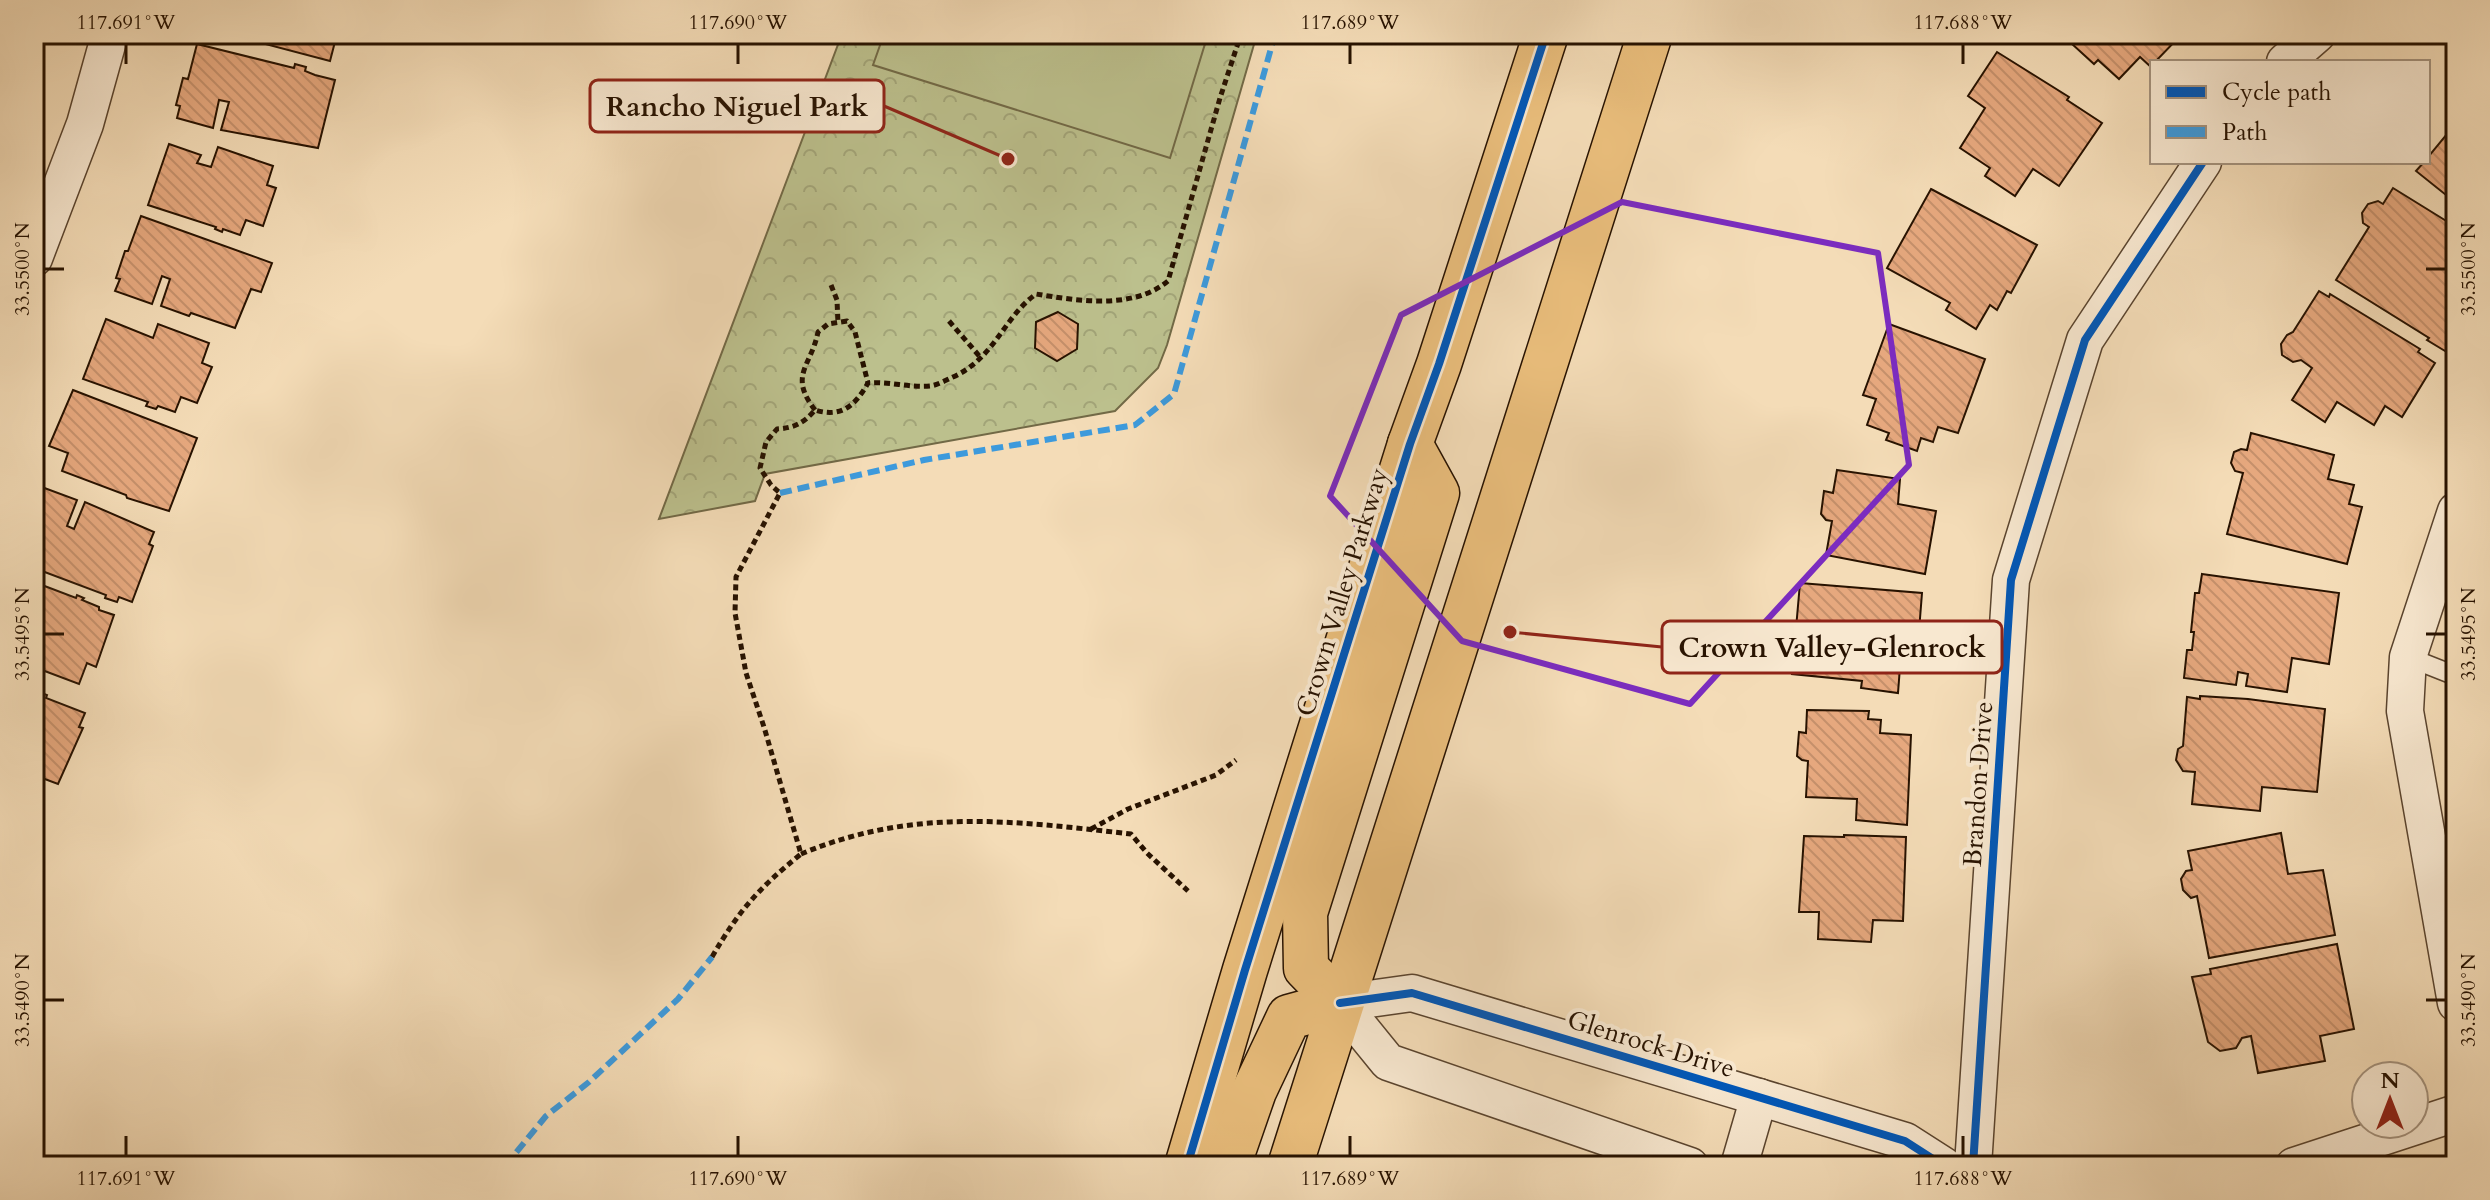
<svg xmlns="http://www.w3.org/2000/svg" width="2490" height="1200" viewBox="0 0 2490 1200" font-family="Cardo,serif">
<defs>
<pattern id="park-crowns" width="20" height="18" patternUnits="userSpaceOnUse" patternTransform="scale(2)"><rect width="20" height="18" fill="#bcc08d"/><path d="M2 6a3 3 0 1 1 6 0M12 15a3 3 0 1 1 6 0" fill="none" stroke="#a2a478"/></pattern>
<pattern id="building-back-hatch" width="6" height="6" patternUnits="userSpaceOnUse" patternTransform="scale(2)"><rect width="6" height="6" fill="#e6a87e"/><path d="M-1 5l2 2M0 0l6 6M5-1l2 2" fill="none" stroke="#c5906b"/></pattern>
</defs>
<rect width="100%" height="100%" fill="#f4dcb7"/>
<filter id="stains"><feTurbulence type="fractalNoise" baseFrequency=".0025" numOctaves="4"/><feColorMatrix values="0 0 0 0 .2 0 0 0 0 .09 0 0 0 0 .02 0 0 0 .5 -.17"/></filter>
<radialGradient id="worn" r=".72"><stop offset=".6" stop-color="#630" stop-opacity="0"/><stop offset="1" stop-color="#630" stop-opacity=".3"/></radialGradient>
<path fill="url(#park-crowns)" stroke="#726946" stroke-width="2" d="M842 34H1257L1167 345 1158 368 1115 411 765 474 755 501 659 519Z"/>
<path fill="#bcc08d" stroke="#726946" stroke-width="2" d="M884 34H1208L1170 158 873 65Z"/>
<g fill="url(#building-back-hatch)" stroke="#271200" stroke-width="2">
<path d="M227 34H337L330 61Z"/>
<path d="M2081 34H2182L2155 62H2152L2151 67 2140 57 2119 79 2098 60 2094 64 2072 44Z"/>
<path d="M197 44 294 68 295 64 306 67 305 71 315 75 335 80 318 148 221 130 229 102 219 100 213 128 177 118 180 106 176 105 183 78 188 79Z"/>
<path d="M1997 52 2069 97 2067 100 2102 123 2059 186 2033 169 2015 196 1985 176 1990 168 1960 148 1985 108 1968 96Z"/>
<path d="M2456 123V203L2416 171 2424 162H2428V157Z"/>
<path d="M169 144 201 155 197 163 211 167 218 147 273 166 267 185 276 188 263 226 246 220 240 235 223 229 222 232 215 229 216 227 148 205Z"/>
<path d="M2393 188 2456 227V267L2451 275 2456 277V333L2445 351 2427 340 2429 338 2336 280 2369 227 2363 223 2362 213 2368 204 2378 201 2383 204Z"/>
<path d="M1931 189 2037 245 2011 293 2007 291 1997 310 1990 305 1976 329 1946 310 1950 303 1887 268Z"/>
<path d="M141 216 272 263 261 292 251 289 235 328 191 313 189 316 161 306 170 279 162 276 152 304 115 291 120 279 116 278 125 251H128Z"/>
<path d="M2319 291 2329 297 2330 294 2420 349 2418 352 2435 363 2402 417 2385 406 2374 425 2337 402 2325 422 2292 400 2312 368 2301 360 2293 362 2282 355 2281 344 2287 335 2293 332Z"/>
<path d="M1058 312 1078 324 1077 349 1057 361 1035 348 1036 322Z"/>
<path d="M106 319 153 338 158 324 209 343 202 363 212 367 197 403 181 397 175 412 158 406 156 409 146 406 148 402 83 379Z"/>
<path d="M1889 324 1985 359 1958 433 1938 427 1933 442 1921 438 1917 451 1886 440 1889 433 1867 425 1876 399 1863 395Z"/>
<path d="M73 390 197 438 169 511 127 498 126 495 62 471 68 453 49 446Z"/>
<path d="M2251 433 2334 455 2328 479 2354 485 2349 504 2362 507 2347 564 2227 534 2243 473 2235 471 2231 463 2234 452 2241 449 2247 450Z"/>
<path d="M1837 470 1900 479 1898 504 1936 511 1925 574 1826 555 1832 521 1826 520 1821 514 1824 491 1833 493Z"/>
<path d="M39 486 77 500 67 526 74 529 85 502 154 532 149 544 153 546 132 602 119 597 117 602 105 598 106 595 34 568V499Z"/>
<path d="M2202 574 2339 593 2329 664 2292 658 2287 692 2246 686 2248 674 2238 672 2236 685 2184 678 2187 650H2192L2194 632H2191L2195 593H2199Z"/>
<path d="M34 582 76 598 77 595 84 598 82 600 99 607V610L114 615 96 667 87 663 79 684 34 667Z"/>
<path d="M1800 583 1922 593 1916 669 1900 667 1898 693 1861 688 1862 681 1792 674Z"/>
<path d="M34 690 47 695 46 698 85 713 79 727 83 728 58 784 34 775Z"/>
<path d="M2200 696 2248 699 2325 709 2317 792 2262 787 2260 811 2192 804 2195 772 2183 771 2176 760 2178 749 2183 746 2187 697 2200 699Z"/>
<path d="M1807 710 1869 711 1868 719 1881 720 1880 733 1911 735 1907 825 1856 820 1857 799 1806 797 1808 761 1802 760 1797 756 1799 732 1806 733Z"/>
<path d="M2281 833 2288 874 2323 870 2335 935 2209 958 2197 896 2191 898 2183 890 2181 879 2186 871 2192 870 2188 851Z"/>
<path d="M1844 835 1906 837 1903 921 1873 920 1871 942 1818 939 1819 912H1799L1804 836 1844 837Z"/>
<path d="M2337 944 2354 1029 2320 1036 2325 1061 2258 1073 2251 1036 2242 1038 2236 1048 2220 1051 2208 1042 2192 977 2211 974 2210 969Z"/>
</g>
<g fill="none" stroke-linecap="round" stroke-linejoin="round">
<defs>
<path id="lane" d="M2408 657 2456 676"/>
<g id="street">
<path d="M2285 62 2317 34"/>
<path d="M34 258 85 124 110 34"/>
<path d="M2456 511 2408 657 2405 711 2456 1003"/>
<path d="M1340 1003 1412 993 1905 1141 1944 1166"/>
<path d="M1340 1003 1388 1062 1690 1166"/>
<path d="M1739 1166 1759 1097"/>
<path d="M1973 1166 2011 580 2085 340 2203 162"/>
<path d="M2294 1166 2456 1113"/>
</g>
<g id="primary">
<path d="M1340 1003 1306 968 1305 913 1437 493 1410 444"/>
<path d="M1187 1166 1245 970 1410 444 1439 364 1546 34"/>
<path d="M1228 1166 1254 1091 1289 1017 1340 1003"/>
<path d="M1290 1166 1650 34"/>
</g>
</defs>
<use href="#lane" stroke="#5a442e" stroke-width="21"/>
<use href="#street" stroke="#5a442e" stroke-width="39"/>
<use href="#primary" stroke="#271200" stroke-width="47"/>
<g stroke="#271200" stroke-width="5" stroke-dasharray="6 4" stroke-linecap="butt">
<path d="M831 285 837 300 838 323"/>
<path d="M949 321 981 358"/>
<path d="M815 410C788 375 811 367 818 332L828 324 847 321 855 332 868 383"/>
<path d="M1091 829 1128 809 1216 775 1236 760"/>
<path d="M801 854C913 807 1014 821 1131 834L1147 853 1188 891"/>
<path d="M712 957C739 910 759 888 801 854L764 727 746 673 735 613 736 577 780 493 771 485 760 468 766 442 777 429C794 428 804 423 815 410 841 418 855 406 868 383 889 381 909 388 930 386 938 385 946 380 953 377 995 358 1003 318 1036 294 1078 301 1133 310 1168 281L1220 98 1241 34"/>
</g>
<use href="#lane" stroke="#f8e8d0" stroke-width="18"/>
<use href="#street" stroke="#f8e8d0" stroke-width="36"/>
<use href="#primary" stroke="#eabe7c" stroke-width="44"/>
<g stroke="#3d9adc" stroke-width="6" stroke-dasharray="12 6" stroke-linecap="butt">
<path d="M780 493 924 460 1135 425 1174 394 1275 34"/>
<path d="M505 1166 546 1116 589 1082 678 999 712 957"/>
</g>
<defs>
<g id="cycleway">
<path d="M1340 1003 1412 993 1905 1141 1944 1166"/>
<path d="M1187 1166 1245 970 1410 444 1439 364 1546 34"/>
<path d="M1973 1166 2011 580 2085 340 2203 162"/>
</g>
</defs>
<use href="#cycleway" stroke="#f8e8d0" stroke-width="13"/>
<use href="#cycleway" stroke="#0057b8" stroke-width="8"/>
</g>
<path fill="none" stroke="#7b2cbf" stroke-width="6" stroke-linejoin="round" d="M1622 202 1878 253 1909 465 1690 704 1462 641 1330 496 1401 315Z"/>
<path fill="none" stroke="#271200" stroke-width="3" d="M126 44V64M738 44V64M1350 44V64M1963 44V64M44 269H64M2426 269H2446M44 634H64M2426 634H2446M44 1000H64M2426 1000H2446M126 1136V1156M738 1136V1156M1350 1136V1156M1963 1136V1156"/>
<g text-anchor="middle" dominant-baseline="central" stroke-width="8" stroke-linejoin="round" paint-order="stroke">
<g font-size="26" fill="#271200" stroke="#f8e8d0">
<text transform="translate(1342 592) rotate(-73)">Crown Valley Parkway</text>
<text transform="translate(1978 784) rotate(-86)">Brandon Drive</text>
<text transform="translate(1651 1044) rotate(17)">Glenrock Drive</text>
</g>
</g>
<path fill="none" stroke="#8f2418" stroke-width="3" d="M1008 159L884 106M1510 632L1662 647"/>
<g fill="#8f2418" stroke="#f8e8d0" stroke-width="3">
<circle cx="1008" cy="159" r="8"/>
<circle cx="1510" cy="632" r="8"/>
</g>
<g fill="#f8e8d0" stroke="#8f2418" stroke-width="3">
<rect x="590" y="80" width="294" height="52" rx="8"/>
<rect x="1662" y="621" width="340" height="52" rx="8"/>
</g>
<g font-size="28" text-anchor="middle" font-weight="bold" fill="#271200">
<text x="737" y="116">Rancho Niguel Park</text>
<text x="1832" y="657">Crown Valley-Glenrock</text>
</g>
<rect width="2490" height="1200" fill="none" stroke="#f4dcb7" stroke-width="88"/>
<rect x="2150" y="60" width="280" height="104" fill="#f8e8d0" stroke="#a4927d" stroke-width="2"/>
<rect x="2166" y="86" width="40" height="12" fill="#0057b8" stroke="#a4927d" stroke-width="2"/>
<text x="2222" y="100" font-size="24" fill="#271200">Cycle path</text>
<rect x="2166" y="126" width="40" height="12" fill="#3d9adc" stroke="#a4927d" stroke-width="2"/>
<text x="2222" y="140" font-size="24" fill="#271200">Path</text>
<g transform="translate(2390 1100)"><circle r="38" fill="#f8e8d0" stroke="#a4927d" stroke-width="2"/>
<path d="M0-6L14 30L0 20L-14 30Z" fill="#8f2418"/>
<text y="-12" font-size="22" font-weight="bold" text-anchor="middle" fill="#271200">N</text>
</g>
<rect x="44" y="44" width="2402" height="1112" fill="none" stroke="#271200" stroke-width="3"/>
<g font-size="20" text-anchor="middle" fill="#271200">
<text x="126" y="29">117.691°W</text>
<text x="738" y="29">117.690°W</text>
<text x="1350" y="29">117.689°W</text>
<text x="1963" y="29">117.688°W</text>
<text transform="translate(22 269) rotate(-90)" y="7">33.5500°N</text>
<text transform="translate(2468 269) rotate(-90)" y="7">33.5500°N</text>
<text transform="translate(22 634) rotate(-90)" y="7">33.5495°N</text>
<text transform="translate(2468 634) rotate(-90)" y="7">33.5495°N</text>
<text transform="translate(22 1000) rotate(-90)" y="7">33.5490°N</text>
<text transform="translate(2468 1000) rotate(-90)" y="7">33.5490°N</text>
<text x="126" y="1185">117.691°W</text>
<text x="738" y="1185">117.690°W</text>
<text x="1350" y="1185">117.689°W</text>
<text x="1963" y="1185">117.688°W</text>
</g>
<rect width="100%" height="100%" filter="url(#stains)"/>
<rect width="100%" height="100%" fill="url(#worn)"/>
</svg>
